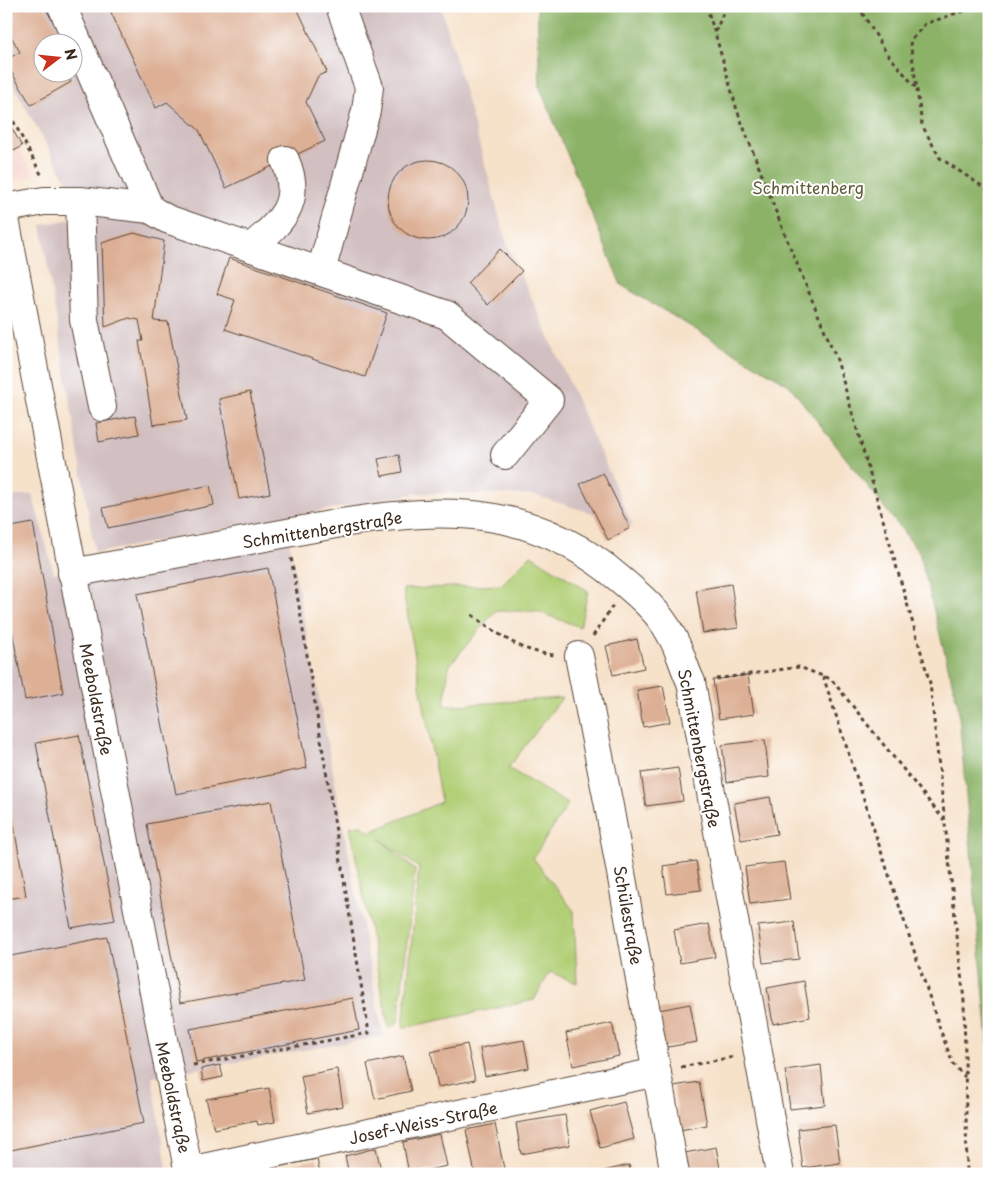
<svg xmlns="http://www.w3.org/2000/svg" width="995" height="1180" viewBox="0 0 995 1180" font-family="'Playpen Sans',sans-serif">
<rect width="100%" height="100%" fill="#fff"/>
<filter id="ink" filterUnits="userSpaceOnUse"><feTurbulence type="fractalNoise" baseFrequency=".02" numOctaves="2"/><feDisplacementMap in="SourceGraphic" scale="10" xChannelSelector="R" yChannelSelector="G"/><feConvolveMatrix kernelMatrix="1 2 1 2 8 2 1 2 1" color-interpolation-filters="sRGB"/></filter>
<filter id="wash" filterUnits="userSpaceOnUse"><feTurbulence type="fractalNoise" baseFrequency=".0096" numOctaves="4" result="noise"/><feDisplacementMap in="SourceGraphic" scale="20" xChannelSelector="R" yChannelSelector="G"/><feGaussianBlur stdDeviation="1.12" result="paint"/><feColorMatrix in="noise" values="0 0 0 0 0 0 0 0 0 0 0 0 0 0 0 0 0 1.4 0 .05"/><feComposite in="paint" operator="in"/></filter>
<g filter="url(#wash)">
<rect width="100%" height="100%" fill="#f6e1c9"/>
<path fill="#f7d1c9" d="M6 125 34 176 6 182Z"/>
<g fill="#d2bfc1" fill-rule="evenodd">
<path d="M6 6H441L506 241 633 526 534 495 417 493 95 553 41 225 86 216 6 72ZM42 42H72V72H42Z"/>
<path d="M32 494 54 573 287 529 383 1036 152 1077 168 1174H6V498Z"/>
</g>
<path fill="#b1cf76" stroke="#767c4a" d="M531 555 588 591 580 627 536 611H495L449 666 444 706 562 698 508 768 568 804 533 858 574 911 577 983 550 972 534 1000 403 1028 419 868 380 839 415 870 398 1022 389 1029 350 827 361 825 370 832 441 802 403 589 501 585Z"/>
<path fill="#8cb267" stroke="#646e42" d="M537 6H989V1052L958 705 919 552 789 385 621 285 540 88Z"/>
<g id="blocks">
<g fill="#ddb095">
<path d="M6 6H44L65 42H42V72H66L71 82 31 105 6 63V60L20 52 6 28Z"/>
<path d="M108 6H296L327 72 318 76 306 102 325 141 226 188 199 130 167 102 156 108Z"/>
<path d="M6 118 22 146 14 151 6 137Z"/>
<path d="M989 132V147L982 143Z"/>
<circle cx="428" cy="200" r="40"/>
<path d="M134 233 164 241 154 321 168 322 187 420 153 425 139 341H143L139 320 129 318 105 327 102 243Z"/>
<path d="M500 249 522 271 488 305 467 283Z"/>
<path d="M229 258 387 313 365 377 225 329 235 300 217 294Z"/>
<path d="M250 392 270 493 239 499 219 399Z"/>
<path d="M135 416 139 434 99 442 96 423Z"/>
<path d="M399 455 402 472 382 476 378 459Z"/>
<path d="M603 473 630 528 608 540 580 484Z"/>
<path d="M210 485 214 505 108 528 103 508Z"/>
<path d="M33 523 63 693 25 700 6 598V528Z"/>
<path d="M268 568 307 768 176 794 137 594Z"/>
<path d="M731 584 738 628 703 633 696 590Z"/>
<path d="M637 639 644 668 613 675 606 646Z"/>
<path d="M748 675 754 714 719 719 713 680Z"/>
<path d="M663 686 670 722 643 727 637 690Z"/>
<path d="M6 693 10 714 6 715Z"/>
<path d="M79 735 115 920 71 928 36 743Z"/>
<path d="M765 740 769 777 727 782 722 745Z"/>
<path d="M678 768 683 801 646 806 641 773Z"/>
<path d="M6 779 26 896 6 899Z"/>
<path d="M770 797 777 834 741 840 734 803Z"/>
<path d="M271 801 305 980 180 1003 147 824Z"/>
<path d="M696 861 701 890 667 894 663 866Z"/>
<path d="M784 862 790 899 750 904 745 867Z"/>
<path d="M794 922 799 959 763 963 758 926Z"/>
<path d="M709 924 715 957 680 963 674 930Z"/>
<path d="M107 937 144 1123 6 1151V957Z"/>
<path d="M804 981 810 1017 773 1024 767 988Z"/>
<path d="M353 998 359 1030 196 1062 190 1029Z"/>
<path d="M690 1004 697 1042 662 1048 654 1011Z"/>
<path d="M612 1023 619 1056 573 1066 566 1033Z"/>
<path d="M524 1040 529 1068 485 1076 480 1048Z"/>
<path d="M467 1044 475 1080 438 1087 431 1052Z"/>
<path d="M403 1056 411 1091 375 1099 367 1064Z"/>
<path d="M220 1065 223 1077 203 1081 201 1069Z"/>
<path d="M821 1065 825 1105 790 1109 785 1070Z"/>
<path d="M337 1069 343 1106 308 1113 301 1076Z"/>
<path d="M699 1082 707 1125 680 1130 673 1086Z"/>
<path d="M269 1088 275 1122 258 1125 257 1121 214 1129 206 1099Z"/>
<path d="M624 1102 634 1139 600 1148 590 1111Z"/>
<path d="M565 1115 570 1145 521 1154 516 1123Z"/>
<path d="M495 1124 505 1174H475L466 1130Z"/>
<path d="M835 1125 840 1163 803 1168 798 1129Z"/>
<path d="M440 1134 447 1166 409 1174 403 1142Z"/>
<path d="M716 1147 721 1174H689L685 1153Z"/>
<path d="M376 1148 382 1174H349L345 1156Z"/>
<path d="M317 1159 320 1174H274L273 1168Z"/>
<path d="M629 1165 631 1174H595V1173Z"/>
</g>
</g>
</g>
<g filter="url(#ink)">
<use href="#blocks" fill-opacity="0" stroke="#574538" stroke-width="1"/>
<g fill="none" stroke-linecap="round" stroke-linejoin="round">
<defs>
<g id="minor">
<path d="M62 6 150 209 167 219 447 315 549 400 505 455"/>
<path d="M80 201 150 209"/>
<path d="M6 208 44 201H80L84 320 102 407"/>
<path d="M6 224 189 1174"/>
<path d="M251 247C282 222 303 202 285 160"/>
<path d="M321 271 366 111 369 87 340 6"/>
<path d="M72 573 341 523C449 506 534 505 621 580 639 595 659 612 670 633 680 649 683 666 691 682L780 1174"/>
<path d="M579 656 609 806 675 1174"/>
<path d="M189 1171 657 1072"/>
</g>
</defs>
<use href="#minor" stroke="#574538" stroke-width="30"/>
<g stroke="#574538" stroke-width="3" stroke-dasharray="4 4" stroke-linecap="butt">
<path d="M706 6 715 33"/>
<path d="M726 6 715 33 737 110 783 230 837 360 930 683 964 1001 967 1174"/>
<path d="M858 6 886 52 917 89"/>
<path d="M987 6 957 13 925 24 910 41 922 125 940 158 989 191"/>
<path d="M6 107 43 178"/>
<path d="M472 615C501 635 519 652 555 655"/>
<path d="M593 636 614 604"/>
<path d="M823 676 940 1029 953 1064 965 1077"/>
<path d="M716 679 799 667 831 679 944 820"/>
<path d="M193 1065 369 1033 291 557"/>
<path d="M681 1067 734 1057"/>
</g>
<use href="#minor" stroke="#fff" stroke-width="28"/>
</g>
</g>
<g text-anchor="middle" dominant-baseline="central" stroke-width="4" stroke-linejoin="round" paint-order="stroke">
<g font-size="16" fill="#5e5c38" stroke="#fff">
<text x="808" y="187">Schmittenberg</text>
</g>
<g font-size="16" fill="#3b2a1e" stroke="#fff">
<text transform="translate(322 529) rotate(-9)">Schmittenbergstraße</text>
<text transform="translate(97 699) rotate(79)">Meeboldstraße</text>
<text transform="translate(700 748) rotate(79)">Schmittenbergstraße</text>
<text transform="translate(629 915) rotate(80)">Schülestraße</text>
<text transform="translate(174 1097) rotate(78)">Meeboldstraße</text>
<text transform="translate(423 1122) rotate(-12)">Josef-Weiss-Straße</text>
</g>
</g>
<rect width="995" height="1180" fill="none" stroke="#fff" stroke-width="25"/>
<g transform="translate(58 58) rotate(74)"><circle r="24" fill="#ffffff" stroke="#b1aaa5"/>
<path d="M0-4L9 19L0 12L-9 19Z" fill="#c8321e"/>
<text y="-8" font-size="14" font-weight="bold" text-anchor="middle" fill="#3b2a1e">N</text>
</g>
</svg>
